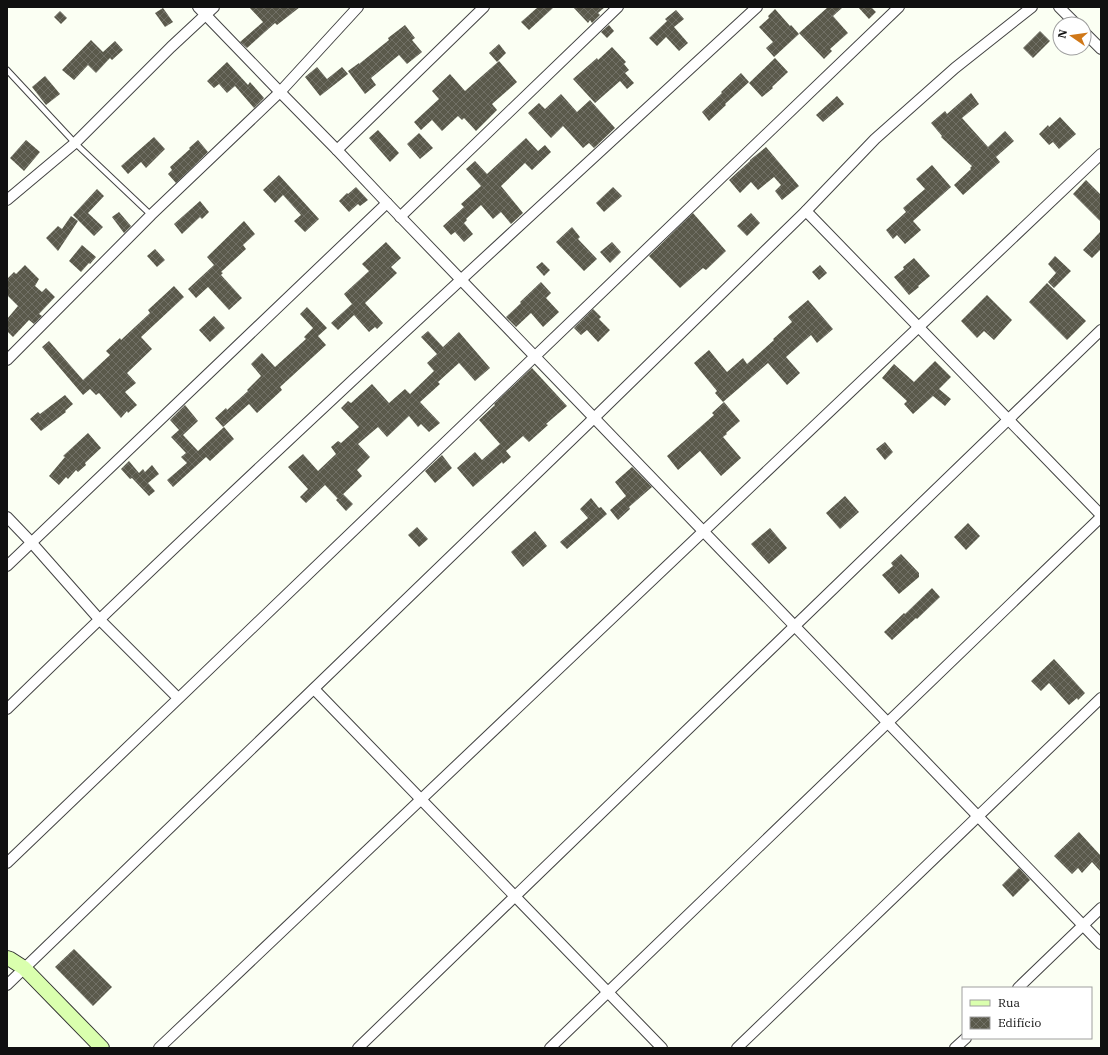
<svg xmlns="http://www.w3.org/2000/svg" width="1108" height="1055" viewBox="0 0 1108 1055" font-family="'IBM Plex Serif',serif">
<defs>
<pattern id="building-cross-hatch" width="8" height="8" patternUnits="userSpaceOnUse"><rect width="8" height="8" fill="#5a594b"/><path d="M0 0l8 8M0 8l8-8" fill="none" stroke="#717066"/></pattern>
</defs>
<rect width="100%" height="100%" fill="#fbfff3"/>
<g fill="url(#building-cross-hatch)">
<path d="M249 7H300L277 25 275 23 247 48 240 42 263 22Z"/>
<path d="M538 7H554L529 30 521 22Z"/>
<path d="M573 7H605L598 13 600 15 592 23 590 20 588 23Z"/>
<path d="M828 7H843L833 16 848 33 830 49 832 51 824 59 799 33Z"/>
<path d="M858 7H871L876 12 869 19Z"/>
<path d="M163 8 173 22 165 27 155 13Z"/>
<path d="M775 9 790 26 791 25 799 34 774 57 766 48 773 42 759 27 769 18 768 16Z"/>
<path d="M676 10 684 19 674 27 688 43 679 51 666 37 657 46 649 38 667 21 665 19Z"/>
<path d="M60 11 67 18 61 24 54 17Z"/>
<path d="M405 25 415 38 412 40 422 52 407 64 399 55 371 78 376 85 365 94 348 71 359 63V64L389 40 388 38Z"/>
<path d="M609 25 614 31 607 38 601 32Z"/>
<path d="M1040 31 1050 41 1033 58 1023 48Z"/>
<path d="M91 40 103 52 115 41 123 50 112 60 110 58 96 73 88 65 74 80 62 70Z"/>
<path d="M499 44 506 53 497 62 489 53Z"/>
<path d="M612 47 626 62 624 64 629 70 625 73 634 83 627 89 620 81 595 103 573 79 597 58 598 60Z"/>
<path d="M775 58 788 72 772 87 773 88 762 97 749 83Z"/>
<path d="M499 61 517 82 492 104 497 110 476 131 464 118 462 120 458 116 442 131 432 120 421 130 414 122 439 99 432 91 450 74 465 91Z"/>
<path d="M227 62 248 85 250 82 264 98 254 108 235 86 227 93 219 84 214 88 207 81Z"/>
<path d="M317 67 327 79 342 67 348 74 320 96 305 77Z"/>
<path d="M741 73 749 82 725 104 726 105 709 121 702 112 722 93 721 92Z"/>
<path d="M45 76 60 94 46 105 32 87Z"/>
<path d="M971 93 979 104 962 118 988 147 1005 131 1014 141 996 157 1000 162 963 195 954 185 971 169 970 168 972 166 941 137 942 136 931 123 945 111 947 114Z"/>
<path d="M561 94 577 112 590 100 615 128 594 148 589 143 583 148 563 126 551 138 528 113 539 103 545 109Z"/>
<path d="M837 96 844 104 823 122 816 115Z"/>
<path d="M1060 117 1076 134 1059 149 1053 142 1049 145 1039 134 1048 125 1049 127Z"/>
<path d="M378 130 399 153 390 162 369 138Z"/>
<path d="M419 133 433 148 420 159 407 144Z"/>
<path d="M154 137 165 149 146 168 141 162 128 174 121 166Z"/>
<path d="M526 138 538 151 545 145 551 152 532 170 525 163 501 186 523 213 511 224 501 212 493 219 481 205 466 219 467 220 464 223 473 234 464 242 455 232 451 235 443 226 464 207 461 204 481 186 466 169 475 161 487 174Z"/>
<path d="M26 140 40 152 24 171 10 158Z"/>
<path d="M198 140 208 152 176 183 168 174 172 170 170 167 190 149 189 148Z"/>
<path d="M766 147 799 186 782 200 775 191 781 185 774 177 758 190 751 182 740 193 729 180 750 161V160Z"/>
<path d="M932 165 951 187 913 221 921 230 905 244 897 235 893 239 886 230 906 212 903 208 925 189 916 179Z"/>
<path d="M279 175 319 219 305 232 294 221 301 215 283 195 275 203 263 190Z"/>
<path d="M1086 180 1101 195V222L1073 194Z"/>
<path d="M356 187 368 200 360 206 358 204 349 212 339 201 347 193 348 194Z"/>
<path d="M613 187 622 196 604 212 596 203Z"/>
<path d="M97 189 104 196 88 213 103 227 94 236 73 215Z"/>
<path d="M200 201 209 212 202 219 200 217 182 234 174 224Z"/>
<path d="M119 212 131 226 124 233 112 217Z"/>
<path d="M693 213 726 251 706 270 703 268 680 288 649 256Z"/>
<path d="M751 213 760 223 747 236 737 226Z"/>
<path d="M71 216 78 221 58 251 46 238 58 226 62 229Z"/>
<path d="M244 221 255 234 243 245 246 249 221 272 223 273 221 275 242 298 229 310 208 287 196 298 188 289 214 265 207 257Z"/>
<path d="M572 227 580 237 578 239 597 259 584 271 556 242Z"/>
<path d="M1101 231V249L1092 258 1083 250Z"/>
<path d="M386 242 401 258 391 267 397 273 365 303 383 323 377 329 375 327 369 332 354 315 338 330 331 323 352 304 344 294 369 271 362 264Z"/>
<path d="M612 242 621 252 610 263 600 252Z"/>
<path d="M82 245 96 257 90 264 89 263 81 272 69 261Z"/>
<path d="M155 249 165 260 157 267 147 256Z"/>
<path d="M1055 256 1071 271 1054 288 1048 282 1056 273 1048 264Z"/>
<path d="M914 258 930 276 918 286 919 287 909 295 894 277 904 269 903 267Z"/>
<path d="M542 262 550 270 544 276 536 267Z"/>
<path d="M25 265 39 279 35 286 42 292 46 288 55 297 39 314 42 316 34 324 29 320 13 337 7 331V319L18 306 7 295V279L14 272 16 274Z"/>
<path d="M820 265 827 273 819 280 812 272Z"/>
<path d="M541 282 551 293 546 298 559 312 543 327 531 313 516 327 506 317 521 303 520 302Z"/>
<path d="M1047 283 1086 321 1067 340 1029 302Z"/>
<path d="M174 286 184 297 141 337 152 349 127 373 136 383 125 392 137 405 128 413 127 411 121 418 99 393 96 395 90 389 83 395 42 347 49 341 83 380 110 355 106 351 120 338 121 340 150 313 148 310Z"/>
<path d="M987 295 1012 320 994 340 984 331 977 338 961 321Z"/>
<path d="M808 300 833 329 817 343 811 335 786 357 800 373 787 385 768 363 723 402 715 393 717 391 694 363 709 350 727 372 743 358 747 364 774 340 773 339 792 322 788 317Z"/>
<path d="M307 307 327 328 318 336 326 345 280 387 282 390 257 413 249 404 223 427 215 418 226 408 227 410 248 391 247 390 261 376 251 364 262 353 275 367 306 339 304 337 313 328 300 314Z"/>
<path d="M593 309 601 317 599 319 610 330 598 342 587 330 581 335 574 328Z"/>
<path d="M214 316 225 328 210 342 199 330Z"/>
<path d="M428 331 443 347 459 332 490 368 475 381 459 363 438 382 440 384 420 402 440 423 429 432 421 424 418 427 409 416 387 437 378 427 358 444 370 457 357 470 362 476 338 499 325 485 306 503 300 497 308 489 288 467 303 454 318 471 336 454 331 447 338 441 341 443 359 427 341 408 348 401 351 403 372 384 389 403 405 389 410 394 434 371 427 363 437 354 421 337Z"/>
<path d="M935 361 951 377 939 389 951 399 945 406 933 396 913 414 904 404 907 401 882 378 894 364 914 382Z"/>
<path d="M532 368 567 406 546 424 548 425 529 442 523 436 506 451 511 457 503 464 502 462 473 487 457 468 475 452 482 460 500 444 479 420 495 405 494 404Z"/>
<path d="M65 395 73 404 65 411 66 412 41 431 30 419 38 412 40 414Z"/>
<path d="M724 402 740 421 726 433 727 434 723 437 741 458 721 476 700 451 678 470 667 456 714 415 712 413Z"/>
<path d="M185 405 198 421 183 435 198 451 224 427 234 439 210 461 206 457 173 487 167 480 187 463 181 457 186 453 171 437 179 430 170 420Z"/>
<path d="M88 433 101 448 85 463 86 465 78 472 76 470 68 479 66 477 59 485 49 476 65 457 63 456Z"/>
<path d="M885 442 893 452 885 460 876 449Z"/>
<path d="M442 455 452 468 435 483 425 471Z"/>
<path d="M129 461 139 473 143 469 145 472 152 465 159 474 148 483 155 491 149 496 132 478 130 479 121 469Z"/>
<path d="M632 467 652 487 629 507 630 509 618 520 610 510 626 496 615 482Z"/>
<path d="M343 494 353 504 346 511 336 500Z"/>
<path d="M845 496 859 512 840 529 826 513Z"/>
<path d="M591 498 599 508 601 507 607 514 567 549 560 542 588 518 580 509Z"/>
<path d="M968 523 980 536 966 550 954 537Z"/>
<path d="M417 527 428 539 419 547 408 535Z"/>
<path d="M770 528 787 548 769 564 751 544Z"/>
<path d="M535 531 547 546 523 567 511 552Z"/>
<path d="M901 554 919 573V577L899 594 882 575 893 566 891 563Z"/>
<path d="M932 588 940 597 917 619 916 618 892 640 884 632 904 613 905 614Z"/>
<path d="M1054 659 1085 693 1078 700 1077 698 1069 705 1049 683 1041 691 1031 681Z"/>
<path d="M1079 832 1101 856V872L1092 862 1082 873 1078 868 1072 874 1054 856Z"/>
<path d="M1019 868 1030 880 1013 897 1002 885Z"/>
<path d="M74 949 112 987 93 1006 55 967Z"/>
</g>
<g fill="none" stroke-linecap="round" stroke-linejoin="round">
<defs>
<path id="lane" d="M7 70 75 143 151 215"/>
<g id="street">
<path d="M198 7 280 92 337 150 387 203 1101 944"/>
<path d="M1059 7 1076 24"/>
<path d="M1084 32 1101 49"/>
<path d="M337 150 484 7"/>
<path d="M7 200 75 143 171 47 214 7"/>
<path d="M806 211 1101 515"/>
<path d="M400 217 618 7"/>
<path d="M7 360 151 215 280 92 358 7"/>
<path d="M7 517 31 542 99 619 178 698"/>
<path d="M7 566 387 203"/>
<path d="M314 689 662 1048"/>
<path d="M7 709C252 470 505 239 757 7"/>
<path d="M7 863 899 7"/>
<path d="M7 985 594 418 806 211 875 139 955 68 1032 7"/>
<path d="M1018 988 1101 908"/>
<path d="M159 1048 1101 154"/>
<path d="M358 1048 1101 330"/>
<path d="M550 1048 1101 517"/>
<path d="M737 1048 1101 698"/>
<path d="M955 1048 966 1038"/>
</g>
<path id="secondary" d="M7 958 10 959 24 968 102 1048"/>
</defs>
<use href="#lane" stroke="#434343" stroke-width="7"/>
<use href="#street" stroke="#434343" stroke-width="12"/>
<use href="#secondary" stroke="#323232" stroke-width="16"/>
<use href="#lane" stroke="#fff" stroke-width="5"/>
<use href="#street" stroke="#fff" stroke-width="10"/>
<use href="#secondary" stroke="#daffae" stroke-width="14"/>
</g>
<rect width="1108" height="1055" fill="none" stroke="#101010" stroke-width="16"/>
<rect x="962" y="987" width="130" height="52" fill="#ffffff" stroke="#9f9f9f"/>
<rect x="970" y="1000" width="20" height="6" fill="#daffae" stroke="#9f9f9f"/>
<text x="998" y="1007" font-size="12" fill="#101010">Rua</text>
<rect x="970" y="1017" width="20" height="12" fill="url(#building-cross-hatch)" stroke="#9f9f9f"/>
<text x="998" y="1027" font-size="12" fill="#101010">Edifício</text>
<g transform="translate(1072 36) rotate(283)"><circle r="19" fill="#ffffff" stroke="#9f9f9f"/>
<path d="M0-3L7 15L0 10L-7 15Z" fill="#d07818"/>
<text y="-6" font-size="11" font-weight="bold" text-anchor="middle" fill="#101010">N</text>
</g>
</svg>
